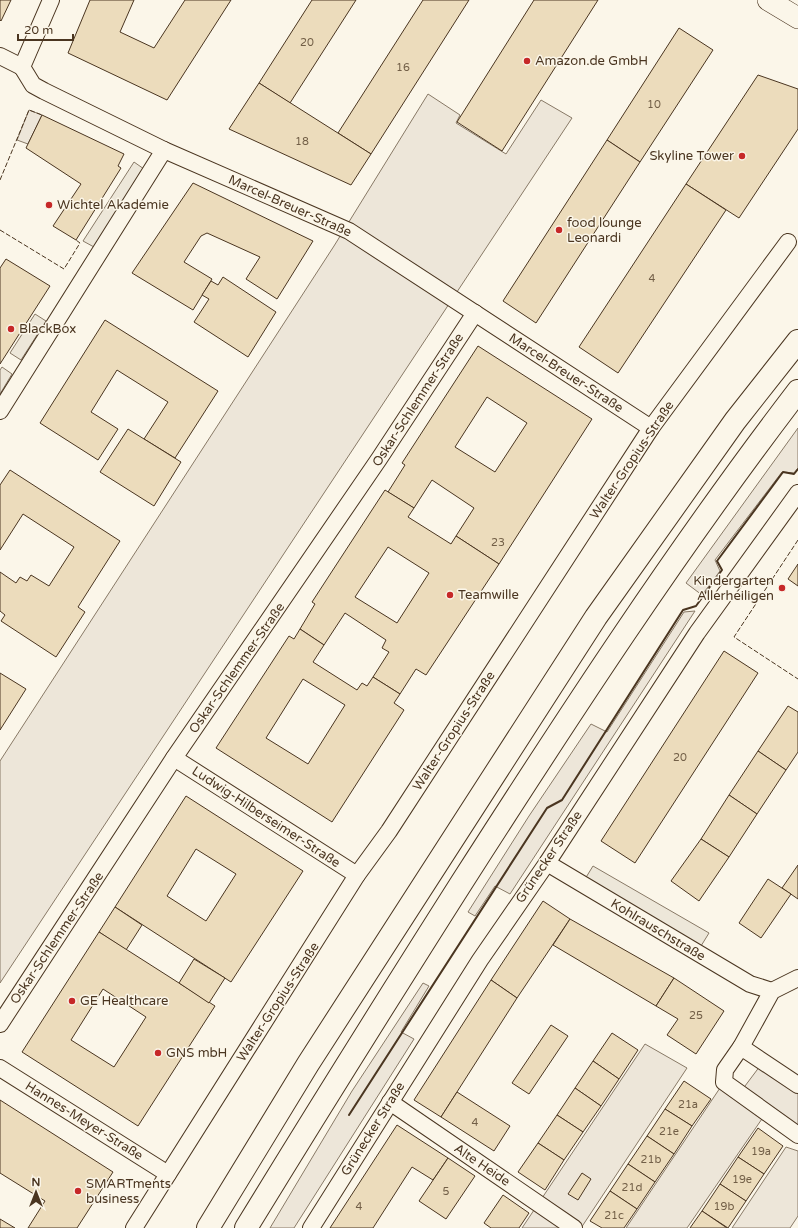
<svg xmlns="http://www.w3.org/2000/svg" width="798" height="1228" viewBox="0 0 798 1228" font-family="'Varela Round',sans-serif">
<rect width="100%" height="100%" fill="#fbf6e9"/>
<g fill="#ede6d9" stroke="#887966">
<path d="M428 94 460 115 456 123 506 154 541 100 572 118 0 983V761L334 246Z"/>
<path d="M29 110 42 115 28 144 17 140Z"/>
<path d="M798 428V468L794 473 782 472 715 560 720 571 702 595 686 583Z"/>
<path d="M695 611 510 894 495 886 475 916 468 912 529 816 591 724 607 732 684 612Z"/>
<path d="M423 983 429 986 401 1032 414 1039 294 1228H270L352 1091Z"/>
<path d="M645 1044 687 1068 581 1228H522Z"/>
<path d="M763 1062 798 1085V1135L766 1113 687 1228H626L724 1082 739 1094Z"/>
<path d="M786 1147 798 1151V1216L790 1228H732Z"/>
</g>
<g fill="#ede7d9" stroke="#887966">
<path d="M134 162 144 169 94 247 83 241Z"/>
<path d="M35 314 46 321 21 360 10 353Z"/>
<path d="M2 367 12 374 0 394V370Z"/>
<path d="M593 866 709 933 701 946 585 879Z"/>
</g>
<g fill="#ecdcbc" stroke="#4a3520" fill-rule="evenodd">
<path d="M0 0H11L1 21 0 20Z"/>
<path d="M90 0H134L120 32 154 48 185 0H231L167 100 68 53Z"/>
<path d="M312 0H356L290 103 259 83Z"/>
<path d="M423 0H469L371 154 338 133Z"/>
<path d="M534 0H598L502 151 457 122Z"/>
<path d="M679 28 713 50 640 162 607 140Z"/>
<path d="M758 75 798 89V129L739 218 686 184Z"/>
<path d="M259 83 371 154 351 185 229 129Z"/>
<path d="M42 115 124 154 118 166 121 168 76 240 53 226 81 184 26 148Z"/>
<path d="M607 140 640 162 536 323 503 301Z"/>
<path d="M193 183 313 241 277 299 246 279 260 257 207 233 201 236 184 262 212 279 193 310 132 273Z"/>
<path d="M686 184 726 210 618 373 579 347Z"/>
<path d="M6 259 50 286 0 364V268Z"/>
<path d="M223 277 276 312 248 357 194 322 209 299 202 295 211 281 218 285Z"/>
<path d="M105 320 218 391 175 458 144 439 168 402 117 370 91 412 118 429 98 460 40 423Z"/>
<path d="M478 346 592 419 499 564 456 536 474 508 432 480 414 508 388 492 405 465 402 463ZM487 397 527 423 495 472 455 447Z"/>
<path d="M128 429 181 462 154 506 100 472Z"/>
<path d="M10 470 120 541 78 607 85 612 56 657 1 621 5 615 0 611V572L16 583 20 577 27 581 31 575 49 586 74 547 23 514 0 550V485Z"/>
<path d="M385 490 414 508 408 517 451 544 456 536 499 564 426 675 416 669 400 694 373 677 389 652 382 648 386 640 345 613 324 645 300 629 315 604 312 602ZM388 547 429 573 397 623 355 597Z"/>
<path d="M798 564V586L788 579Z"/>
<path d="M300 629 324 645 313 662 357 690 362 683 367 686 373 677 400 694 394 703 404 710 332 822 216 748 289 636 294 639ZM303 679 345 705 308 764 266 738Z"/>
<path d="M724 651 758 673 635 863 601 841Z"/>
<path d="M0 673 26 689 0 730Z"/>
<path d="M788 706 798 712V752L786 770 758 751Z"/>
<path d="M758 751 786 770 757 814 729 795Z"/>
<path d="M729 795 757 814 729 857 701 839Z"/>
<path d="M186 796 303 871 231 982 115 907ZM196 849 236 874 206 921 167 896Z"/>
<path d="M701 839 729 857 699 901 671 881Z"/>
<path d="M798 865V899L782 888Z"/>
<path d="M768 879 791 894 761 938 739 923Z"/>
<path d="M543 901 570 919 517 998 491 980Z"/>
<path d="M115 907 142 925 126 950 99 932Z"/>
<path d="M570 919 674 978 656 1006 553 945Z"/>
<path d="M99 932 215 1006 138 1126 22 1052ZM103 989 146 1017 114 1067 71 1040Z"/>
<path d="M194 959 225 978 209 1003 179 983Z"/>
<path d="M674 978 724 1011 696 1054 667 1035 678 1019 656 1006Z"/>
<path d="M491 980 517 998 441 1117 414 1100Z"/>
<path d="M551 1025 568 1036 529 1094 512 1083Z"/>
<path d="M612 1033 638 1050 619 1079 593 1061Z"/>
<path d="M593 1061 619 1079 601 1106 575 1088Z"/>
<path d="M684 1081 711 1099 692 1126 665 1109Z"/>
<path d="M575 1088 601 1106 583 1132 557 1115Z"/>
<path d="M457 1092 510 1126 494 1151 441 1117Z"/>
<path d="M0 1100 113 1172 77 1228H28L45 1201 0 1173Z"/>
<path d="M665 1109 692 1126 674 1154 647 1136Z"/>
<path d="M557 1115 583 1132 564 1160 538 1143Z"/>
<path d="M397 1125 448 1158 433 1180 412 1167 373 1228H330Z"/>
<path d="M758 1128 783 1146 764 1174 738 1157Z"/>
<path d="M647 1136 674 1154 655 1182 628 1164Z"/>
<path d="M538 1143 564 1160 545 1190 518 1172Z"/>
<path d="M738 1157 764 1174 746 1201 720 1184Z"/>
<path d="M448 1158 475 1176 446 1219 419 1201Z"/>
<path d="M628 1164 655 1182 637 1209 610 1191Z"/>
<path d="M582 1173 591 1179 578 1200 568 1194Z"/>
<path d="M720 1184 746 1201 728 1228 702 1211Z"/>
<path d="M610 1191 637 1209 624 1228H602L590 1221Z"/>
<path d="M503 1195 529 1213 519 1228H491L484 1223Z"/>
<path d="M702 1211 727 1228H690Z"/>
<path d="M0 1219 15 1228H0Z"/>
</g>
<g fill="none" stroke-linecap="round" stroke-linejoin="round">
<defs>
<g id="minor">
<path d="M0 56 22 67"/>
<path d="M22 67 33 85 44 91 164 150 349 231 651 428"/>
<path d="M22 67 51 0"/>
<path d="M0 411 164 150"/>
<path d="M174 758 357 875"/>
<path d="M547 863 750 984 772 991"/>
<path d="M0 1024 174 758 379 459 475 313"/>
<path d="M741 1047 772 991 798 978"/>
<path d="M0 1068 168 1174"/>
<path d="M798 1085 741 1047 725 1070 724 1082 798 1135"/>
<path d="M390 1102 574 1228"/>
<path d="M134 1228 357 875 389 831 651 428 788 242"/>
<path d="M311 1228 480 960 547 863 697 633 798 493"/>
</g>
<path id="tertiary" d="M768 0 798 18"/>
<g id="motorway">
<path d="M208 1228 308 1064 596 617 735 421 798 341"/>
<path d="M246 1228C317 1112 389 997 462 882 569 715 677 549 798 391"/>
</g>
</defs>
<use href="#minor" stroke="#4a3520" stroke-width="18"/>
<use href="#tertiary" stroke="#4a3520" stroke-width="22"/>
<use href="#motorway" stroke="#4a3520" stroke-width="24"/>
<use href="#minor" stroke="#fbf6e9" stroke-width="16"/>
<use href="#tertiary" stroke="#fbf6e9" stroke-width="21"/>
<use href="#motorway" stroke="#fbf6e9" stroke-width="22"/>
<g stroke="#4a3520" stroke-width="1" stroke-dasharray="5 2" stroke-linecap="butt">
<path d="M0 180 29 110 42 115"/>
<path d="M0 230 64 269 80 243 76 240"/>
<path d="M798 540 734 637 798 679"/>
</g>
<path stroke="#4a3520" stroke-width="2" d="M349 1115 547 808 562 800 683 610 696 606 722 570 717 561 783 472 794 474 798 469"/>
</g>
<g fill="#c62828" stroke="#fbf6e9" stroke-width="1.5">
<circle cx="527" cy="61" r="4"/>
<circle cx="742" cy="156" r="4"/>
<circle cx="49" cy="205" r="4"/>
<circle cx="559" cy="230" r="4"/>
<circle cx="11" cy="329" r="4"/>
<circle cx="782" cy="588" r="4"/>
<circle cx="450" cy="595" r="4"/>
<circle cx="72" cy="1001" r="4"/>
<circle cx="158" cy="1053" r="4"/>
<circle cx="78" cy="1191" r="4"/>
</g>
<g text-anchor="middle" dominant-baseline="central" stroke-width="3" stroke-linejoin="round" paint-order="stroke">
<g font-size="11" fill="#725f47">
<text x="307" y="42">20</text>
<text x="403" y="67">16</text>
<text x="654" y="104">10</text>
<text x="302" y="141">18</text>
<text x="652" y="278">4</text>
<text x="498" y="542">23</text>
<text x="680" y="757">20</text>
<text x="696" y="1015">25</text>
<text x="688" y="1104">21a</text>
<text x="475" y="1122">4</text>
<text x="669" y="1131">21e</text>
<text x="761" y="1151">19a</text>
<text x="651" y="1159">21b</text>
<text x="742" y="1179">19e</text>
<text x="632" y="1187">21d</text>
<text x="446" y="1191">5</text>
<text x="359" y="1206">4</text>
<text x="724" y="1206">19b</text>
<text x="614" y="1215">21c</text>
</g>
<g font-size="13" fill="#4a3520" stroke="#fbf6e9" text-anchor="start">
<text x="535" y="61">Amazon.de GmbH</text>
<text x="734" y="156" text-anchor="end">Skyline Tower</text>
<text x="57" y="205">Wichtel Akademie</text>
<text x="567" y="223">food lounge<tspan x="567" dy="15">Leonardi</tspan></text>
<text x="19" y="329">BlackBox</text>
<text x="774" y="581" text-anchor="end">Kindergarten<tspan x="774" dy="15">Allerheiligen</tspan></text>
<text x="458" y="595">Teamwille</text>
<text x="80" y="1001">GE Healthcare</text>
<text x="166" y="1053">GNS mbH</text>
<text x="86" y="1184">SMARTments<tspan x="86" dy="15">business</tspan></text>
</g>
<g font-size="13" fill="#4a3520" stroke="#fbf6e9">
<text transform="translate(290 206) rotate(24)">Marcel-Breuer-Straße</text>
<text transform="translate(566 373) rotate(33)">Marcel-Breuer-Straße</text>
<text transform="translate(418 400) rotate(-57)">Oskar-Schlemmer-Straße</text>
<text transform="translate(632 460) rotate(-56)">Walter-Gropius-Straße</text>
<text transform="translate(237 668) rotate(-55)">Oskar-Schlemmer-Straße</text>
<text transform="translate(454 731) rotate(-57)">Walter-Gropius-Straße</text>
<text transform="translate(266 817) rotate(33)">Ludwig-Hilberseimer-Straße</text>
<text transform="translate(549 857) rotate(-56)">Grünecker Straße</text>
<text transform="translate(658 930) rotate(31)">Kohlrauschstraße</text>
<text transform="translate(57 938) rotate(-56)">Oskar-Schlemmer-Straße</text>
<text transform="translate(278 1002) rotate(-57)">Walter-Gropius-Straße</text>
<text transform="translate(84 1121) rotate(32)">Hannes-Meyer-Straße</text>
<text transform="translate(373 1129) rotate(-58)">Grünecker Straße</text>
<text transform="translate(482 1165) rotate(34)">Alte Heide</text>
</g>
</g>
<g transform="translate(36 1192)" stroke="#fbf6e9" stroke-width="3" paint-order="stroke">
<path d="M0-3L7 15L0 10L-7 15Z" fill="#4a3520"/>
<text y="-6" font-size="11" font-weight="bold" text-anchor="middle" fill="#4a3520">N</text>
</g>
<path d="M18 34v6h55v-6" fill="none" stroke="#4a3520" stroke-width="2"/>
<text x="24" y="34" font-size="12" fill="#4a3520" stroke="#fbf6e9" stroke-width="3" paint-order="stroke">20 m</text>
</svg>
